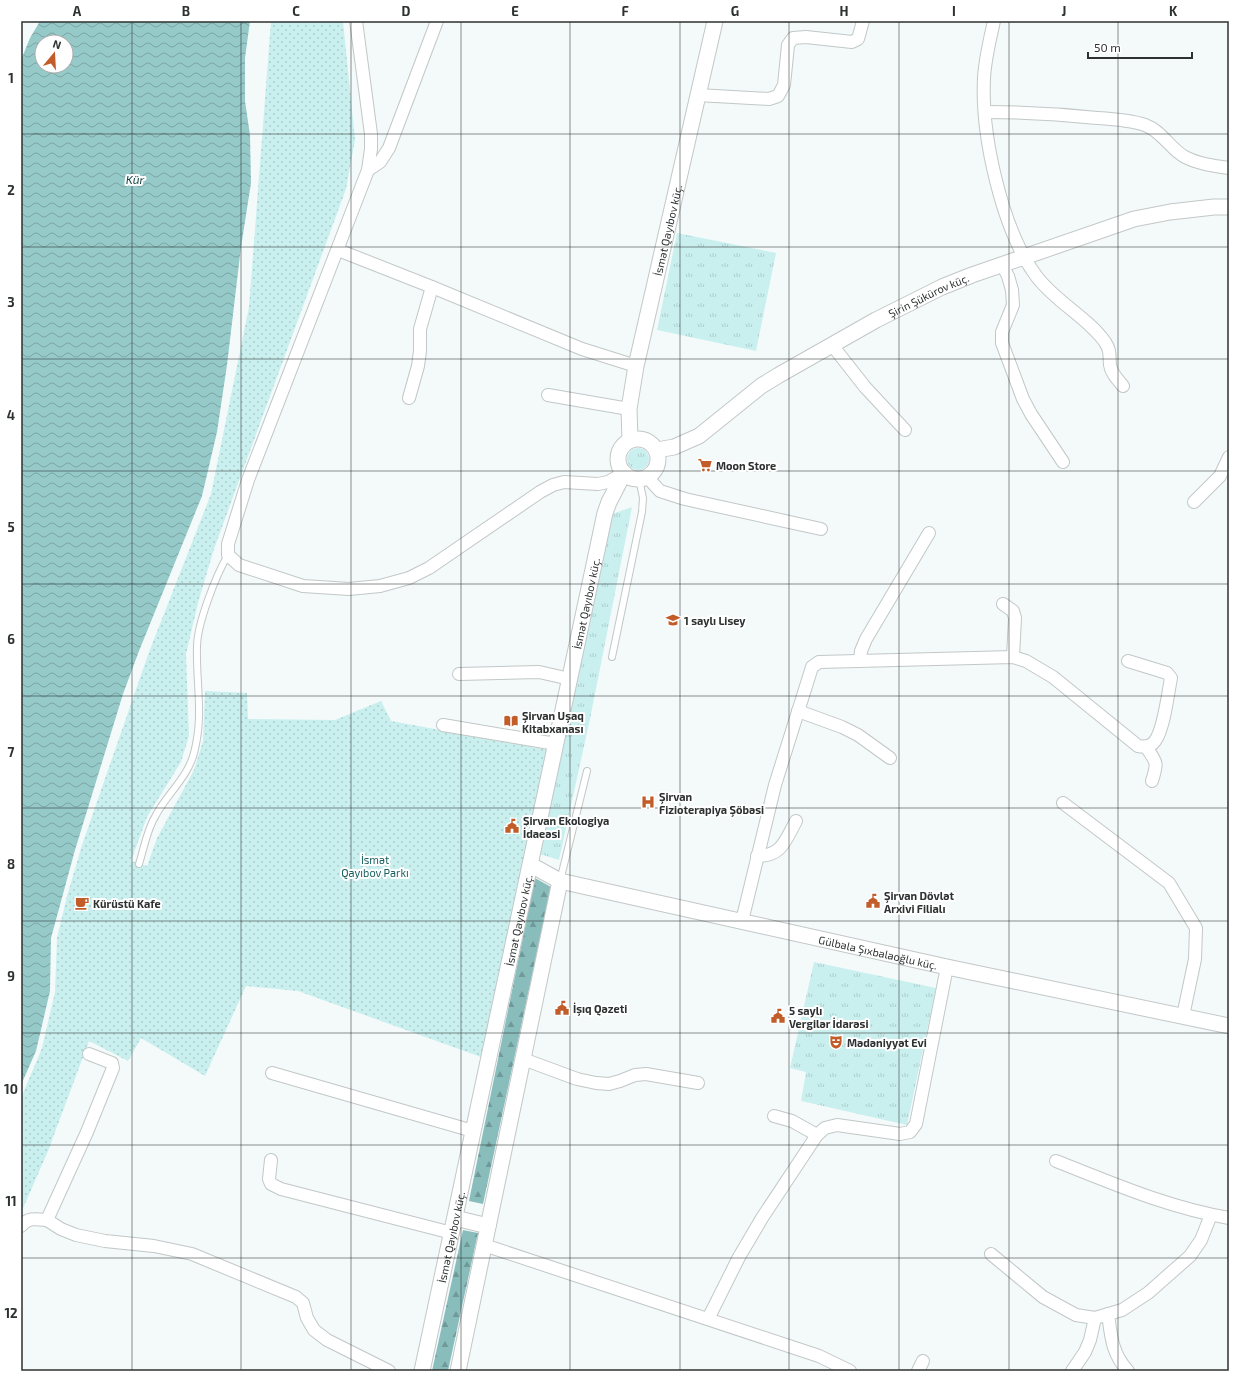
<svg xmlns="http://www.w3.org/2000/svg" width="1250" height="1392" viewBox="0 0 1250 1392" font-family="'Exo 2',sans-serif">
<defs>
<pattern id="grass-tufts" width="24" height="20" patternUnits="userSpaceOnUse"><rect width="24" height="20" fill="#c9f0ef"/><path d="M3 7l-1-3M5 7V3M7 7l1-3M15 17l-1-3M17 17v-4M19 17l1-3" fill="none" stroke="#adcecd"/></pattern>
<pattern id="forest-firs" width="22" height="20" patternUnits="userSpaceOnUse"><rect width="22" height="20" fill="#89bdbc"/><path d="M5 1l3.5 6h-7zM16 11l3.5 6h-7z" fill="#709a99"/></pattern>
<pattern id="park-dots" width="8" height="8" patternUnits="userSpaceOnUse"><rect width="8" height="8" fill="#c9f0ef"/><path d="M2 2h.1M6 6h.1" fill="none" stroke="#adcecd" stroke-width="1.8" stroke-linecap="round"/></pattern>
<pattern id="water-waves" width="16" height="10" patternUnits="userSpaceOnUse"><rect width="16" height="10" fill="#96cac9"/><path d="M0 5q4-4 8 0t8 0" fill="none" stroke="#7ba5a4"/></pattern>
</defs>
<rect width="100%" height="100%" fill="#f4fafa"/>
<g fill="url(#grass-tufts)">
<path d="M677 233 776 253 756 351 657 330Z"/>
<circle cx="638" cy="459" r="11"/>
<path d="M632 507 590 719 559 860 540 854 612 514Z"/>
<path d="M814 962 936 988 907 1125 801 1101 806 1072 790 1068Z"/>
</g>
<g fill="url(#forest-firs)">
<path d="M535 878 551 887 483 1204 469 1201Z"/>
<path d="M463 1230 478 1233 448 1371H432Z"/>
</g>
<path fill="url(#park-dots)" d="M271 21H343L355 140 346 189 214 549 198 603 186 654 189 736 181 762 147 817 131 861 147 866 157 838 194 770 203 741 205 691 247 693 248 719 335 720 381 701 391 721 549 750 481 1057 298 991 246 986 205 1076 141 1038 128 1061 89 1041 48 1151 21 1213V1098L42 1048 55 992 57 938 67 896 82 845 149 652 211 494 249 307Z"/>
<path fill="url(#water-waves)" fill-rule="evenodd" d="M40 21H250L245 58V101L250 135 251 183 241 247 227 365 217 432 202 496 139 651 123 694 75 850 51 938 50 991 36 1051 21 1085V60L30 38ZM42 42H66V66H42Z"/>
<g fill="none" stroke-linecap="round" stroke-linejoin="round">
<defs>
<g id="service">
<path d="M612 657 642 512 643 498 639 479"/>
<path d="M139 864C144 848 147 829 156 815 167 794 188 777 194 753 204 715 196 685 197 647 197 624 216 575 228 555"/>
<path d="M560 881 587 771"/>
</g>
<g id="minor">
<path d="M356 21 371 134V149L368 170 248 480 228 544V555L239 565 303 586 349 589 380 586 409 578 429 568 540 492 553 485 564 482 598 484 608 482 624 473"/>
<path d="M994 21C990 39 985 59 984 78 981 135 1002 231 1037 277 1056 302 1087 317 1105 342 1111 351 1109 356 1110 365 1111 373 1118 380 1123 386"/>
<path d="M697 95 769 99 778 96 784 85 788 45 793 38 806 37 852 42 858 39 863 21"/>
<path d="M985 112C1022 112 1059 114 1097 118 1113 119 1130 120 1145 125 1162 131 1170 149 1185 157 1199 164 1214 166 1229 168"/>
<path d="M368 170 380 162 389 148 437 21"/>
<path d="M338 250 432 287 582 349 636 366"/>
<path d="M1002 265 1008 276 1012 290 1013 305 1002 332V343L1023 399 1031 414 1063 462"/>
<path d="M832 345 865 387 905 430"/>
<path d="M548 395 629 409"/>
<path d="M409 398 418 366 420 351V329L432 287"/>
<path d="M647 477 660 491 685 499 821 529"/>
<path d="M1194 502 1220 476 1229 457"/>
<path d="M1003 604 1013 611 1015 618 1013 657"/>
<path d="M860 660 861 651 866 639 929 533"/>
<path d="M459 674 539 672 570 679"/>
<path d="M798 711 842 727 858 735 890 758"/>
<path d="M443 725 556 744"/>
<path d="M1146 747C1157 763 1158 762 1152 781"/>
<path d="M1063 803 1169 883 1196 928 1195 959 1183 1016"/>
<path d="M757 856C782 856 785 841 796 821"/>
<path d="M742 921 775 785 812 667 819 662 1013 657 1026 661 1053 677 1138 746C1144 747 1151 747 1155 741 1164 729 1168 693 1171 678L1167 673 1128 661"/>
<path d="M523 1059 577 1079 596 1083 609 1084 620 1081 635 1075 646 1074 698 1083"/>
<path d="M272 1073 473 1131"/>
<path d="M774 1116 792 1121 817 1135"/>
<path d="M271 1160 269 1179 271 1184 281 1189 452 1233"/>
<path d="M1056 1161C1112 1183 1169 1208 1229 1218"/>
<path d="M47 1220 61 1229 76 1235 105 1241 154 1246 192 1254 296 1297 303 1303 307 1318 314 1330 327 1340 389 1371"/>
<path d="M21 1226C28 1217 37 1219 47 1220L87 1132 113 1068 112 1063 89 1054"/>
<path d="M484 1245 819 1356 850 1371"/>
<path d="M991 1254 1043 1297 1076 1315 1095 1318 1122 1310 1148 1293 1190 1256 1201 1240 1211 1215"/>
<path d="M1108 1314C1111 1336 1112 1354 1128 1371"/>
<path d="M708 1319 739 1257 762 1218 817 1135 825 1128 837 1125 900 1134 910 1132 916 1124 947 967"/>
<path d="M918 1371 923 1361"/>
<path d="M1072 1371 1085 1352 1090 1340 1095 1318"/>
</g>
<g id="tertiary">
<circle cx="638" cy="459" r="20"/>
<path id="s1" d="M630 440 629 409 636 366 715 21"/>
<path id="s2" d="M657 450 674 447 699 436 761 386 779 375 876 320 942 287 972 275 1134 219 1170 212 1214 207H1229"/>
<path id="s3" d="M531 865 560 881 947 967 1229 1026"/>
<path d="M455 1218 488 1226"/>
<path id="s4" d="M422 1371 605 513 609 502 624 473"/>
<path d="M458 1371 560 881"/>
</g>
</defs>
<use href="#service" stroke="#c2c7c7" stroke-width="8"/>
<use href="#minor" stroke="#c2c7c7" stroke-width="14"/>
<use href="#tertiary" stroke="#c2c7c7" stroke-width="17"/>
<use href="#service" stroke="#fff" stroke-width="6"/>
<use href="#minor" stroke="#fff" stroke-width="12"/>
<use href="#tertiary" stroke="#fff" stroke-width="15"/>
</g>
<path fill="none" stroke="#2e3131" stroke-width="1" stroke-opacity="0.55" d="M132 21V1371M241 21V1371M351 21V1371M461 21V1371M570 21V1371M680 21V1371M789 21V1371M899 21V1371M1009 21V1371M1118 21V1371M21 134H1229M21 247H1229M21 359H1229M21 471H1229M21 584H1229M21 696H1229M21 808H1229M21 921H1229M21 1033H1229M21 1145H1229M21 1258H1229"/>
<defs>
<symbol id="supermarket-bare" viewBox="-9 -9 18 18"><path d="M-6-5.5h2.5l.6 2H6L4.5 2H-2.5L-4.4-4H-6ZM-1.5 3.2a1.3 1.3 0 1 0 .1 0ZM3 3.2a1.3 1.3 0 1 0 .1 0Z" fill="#c25d2a" stroke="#fff" stroke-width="2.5" paint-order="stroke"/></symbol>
<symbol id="school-bare" viewBox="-9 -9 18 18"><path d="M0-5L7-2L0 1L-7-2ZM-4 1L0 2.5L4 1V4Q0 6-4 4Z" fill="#c25d2a" stroke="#fff" stroke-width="2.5" paint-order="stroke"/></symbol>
<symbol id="library-bare" viewBox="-9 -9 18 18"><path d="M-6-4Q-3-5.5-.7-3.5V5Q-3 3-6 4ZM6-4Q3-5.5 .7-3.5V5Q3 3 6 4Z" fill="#c25d2a" stroke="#fff" stroke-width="2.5" paint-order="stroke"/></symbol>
<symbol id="hospital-bare" viewBox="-9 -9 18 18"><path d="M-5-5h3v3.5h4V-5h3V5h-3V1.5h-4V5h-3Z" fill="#c25d2a" stroke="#fff" stroke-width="2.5" paint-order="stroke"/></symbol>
<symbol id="civic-bare" viewBox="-9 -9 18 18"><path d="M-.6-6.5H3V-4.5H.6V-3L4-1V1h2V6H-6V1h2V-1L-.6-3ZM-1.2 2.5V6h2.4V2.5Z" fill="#c25d2a" stroke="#fff" stroke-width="2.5" paint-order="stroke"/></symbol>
<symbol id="cafe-bare" viewBox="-9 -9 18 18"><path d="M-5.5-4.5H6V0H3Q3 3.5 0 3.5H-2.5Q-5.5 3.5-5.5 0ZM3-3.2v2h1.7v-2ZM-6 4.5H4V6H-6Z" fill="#c25d2a" stroke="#fff" stroke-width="2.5" paint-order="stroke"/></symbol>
<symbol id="theatre-bare" viewBox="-9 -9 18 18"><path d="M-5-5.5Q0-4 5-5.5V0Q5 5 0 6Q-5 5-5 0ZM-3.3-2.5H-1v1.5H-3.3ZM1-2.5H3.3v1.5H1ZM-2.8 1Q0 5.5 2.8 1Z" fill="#c25d2a" stroke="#fff" stroke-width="2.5" paint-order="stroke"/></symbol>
</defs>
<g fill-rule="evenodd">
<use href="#supermarket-bare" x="695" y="455" width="20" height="20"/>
<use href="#school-bare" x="663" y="610" width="20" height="20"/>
<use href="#library-bare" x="501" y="711" width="20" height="20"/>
<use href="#hospital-bare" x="638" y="792" width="20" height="20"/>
<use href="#civic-bare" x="502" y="816" width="20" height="20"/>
<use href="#civic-bare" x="863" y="891" width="20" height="20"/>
<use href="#cafe-bare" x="72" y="893" width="20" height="20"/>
<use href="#civic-bare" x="552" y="998" width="20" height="20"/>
<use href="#civic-bare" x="768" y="1006" width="20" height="20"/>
<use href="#theatre-bare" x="826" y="1032" width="20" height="20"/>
</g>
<g text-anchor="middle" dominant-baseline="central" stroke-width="4" stroke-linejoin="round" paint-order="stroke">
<g font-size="11" fill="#2e3131" stroke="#fff">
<text stroke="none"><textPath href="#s1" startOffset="214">İsmət Qayıbov küç.</textPath></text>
<text stroke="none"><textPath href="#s2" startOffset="315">Şirin Şükürov küç.</textPath></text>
<text stroke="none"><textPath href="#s4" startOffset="785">İsmət Qayıbov küç.</textPath></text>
<text stroke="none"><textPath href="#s4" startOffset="461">İsmət Qayıbov küç.</textPath></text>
<text stroke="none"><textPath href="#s3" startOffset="359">Gülbala Şıxbalaoğlu küç.</textPath></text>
<text stroke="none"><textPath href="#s4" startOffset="137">İsmət Qayıbov küç.</textPath></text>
</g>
<g font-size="11" font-weight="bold" fill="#2e3131" stroke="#fff" text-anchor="start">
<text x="716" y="465">Moon Store</text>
<text x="684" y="620">1 saylı Lisey</text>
<text x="522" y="715">Şirvan Uşaq<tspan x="522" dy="13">Kitabxanası</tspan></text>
<text x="659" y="796">Şirvan<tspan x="659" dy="13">Fizioterapiya Şöbəsi</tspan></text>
<text x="523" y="820">Şirvan Ekologiya<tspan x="523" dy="13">İdaeəsi</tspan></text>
<text x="884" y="895">Şirvan Dövlət<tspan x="884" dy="13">Arxivi Filialı</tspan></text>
<text x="93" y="903">Kürüstü Kafe</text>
<text x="573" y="1008">İşıq Qəzeti</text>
<text x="789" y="1010">5 saylı<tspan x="789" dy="13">Vergilər İdarəsi</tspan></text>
<text x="847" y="1042">Mədəniyyət Evi</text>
</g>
<g font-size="11" fill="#175f5f" stroke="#fff">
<text x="375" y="859">İsmət<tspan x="375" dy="13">Qayıbov Parkı</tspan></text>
</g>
<g font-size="12" font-style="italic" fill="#0d3e3e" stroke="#fff">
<text x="135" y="179">Kür</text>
</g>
</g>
<rect width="1250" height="1392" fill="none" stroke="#ffffff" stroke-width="44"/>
<g transform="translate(54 54) rotate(18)"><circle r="19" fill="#ffffff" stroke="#abadad"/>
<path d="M0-3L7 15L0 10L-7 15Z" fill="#c25d2a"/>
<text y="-6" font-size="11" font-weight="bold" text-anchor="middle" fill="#2e3131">N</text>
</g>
<path d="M1088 52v6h104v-6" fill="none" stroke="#2e3131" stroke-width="2"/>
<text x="1094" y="52" font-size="12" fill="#2e3131" stroke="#ffffff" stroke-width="3" paint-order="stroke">50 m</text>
<rect x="22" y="22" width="1206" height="1348" fill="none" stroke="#2e3131" stroke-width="1.5"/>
<g font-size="13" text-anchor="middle" font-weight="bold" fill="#2e3131">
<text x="77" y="16">A</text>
<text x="186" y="16">B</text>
<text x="296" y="16">C</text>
<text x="406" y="16">D</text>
<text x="515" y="16">E</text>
<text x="625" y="16">F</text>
<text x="735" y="16">G</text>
<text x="844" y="16">H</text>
<text x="954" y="16">I</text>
<text x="1064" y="16">J</text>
<text x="1173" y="16">K</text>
<text x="11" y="83">1</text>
<text x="11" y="195">2</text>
<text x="11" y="307">3</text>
<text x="11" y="420">4</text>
<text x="11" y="532">5</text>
<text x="11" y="644">6</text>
<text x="11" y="757">7</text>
<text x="11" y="869">8</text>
<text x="11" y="981">9</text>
<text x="11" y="1094">10</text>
<text x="11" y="1206">11</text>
<text x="11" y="1318">12</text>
</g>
</svg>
